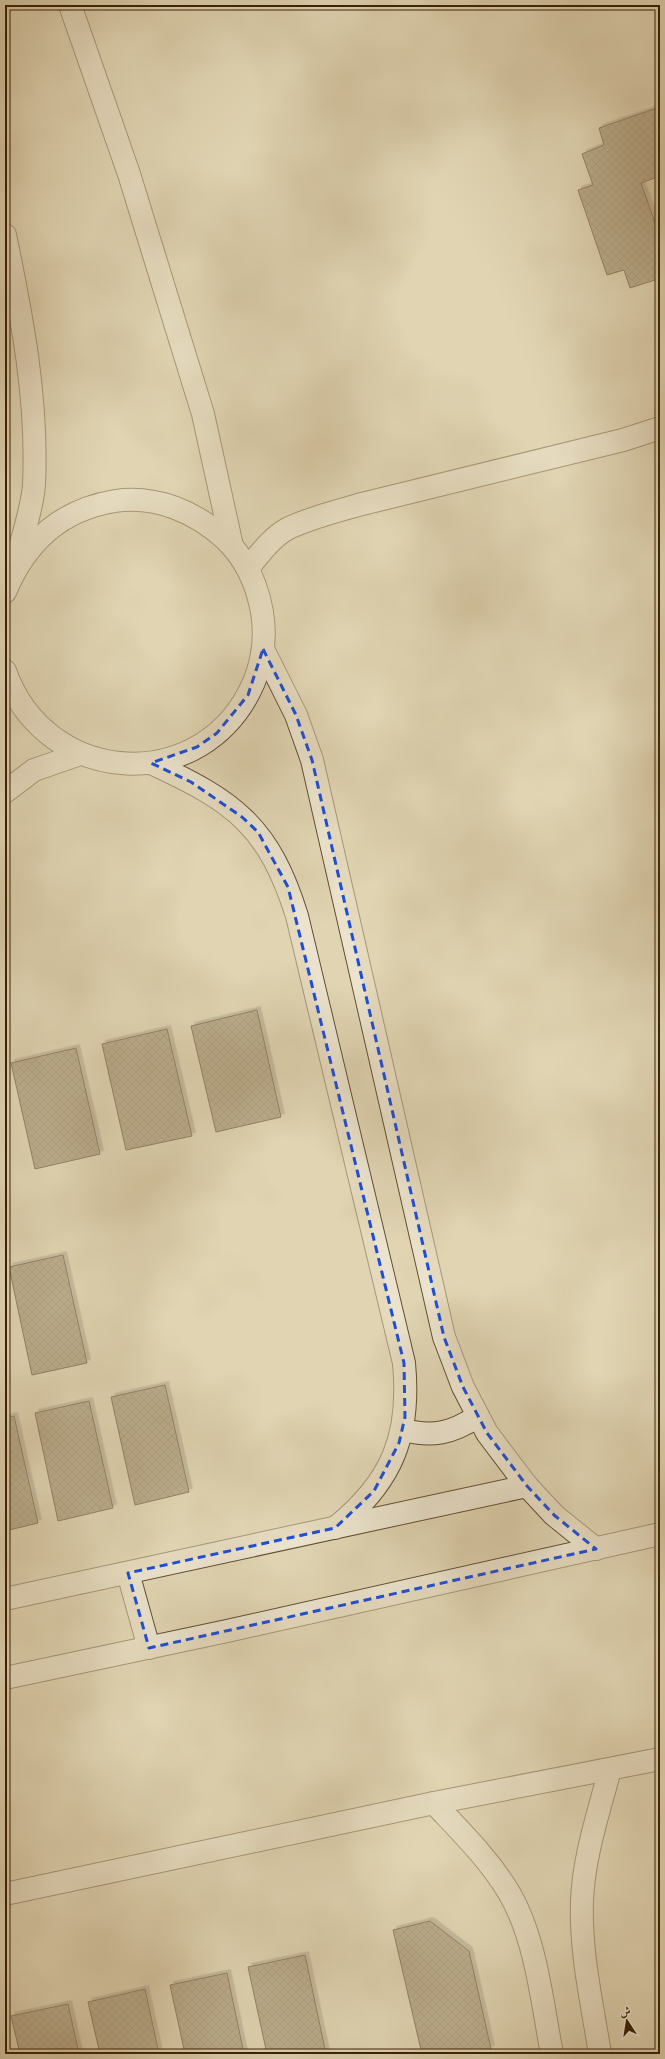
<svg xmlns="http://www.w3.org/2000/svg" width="665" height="2059" viewBox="0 0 665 2059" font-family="'Sorts Mill Goudy',Amiri,serif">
<defs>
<pattern id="building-cross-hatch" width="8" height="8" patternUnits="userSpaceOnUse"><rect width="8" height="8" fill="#8f7e5f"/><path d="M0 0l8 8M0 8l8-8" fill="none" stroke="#76674c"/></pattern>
<filter id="shadow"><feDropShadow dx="3.5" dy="-3.5" stdDeviation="0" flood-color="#0004"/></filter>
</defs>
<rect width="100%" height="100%" fill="#e0d4b2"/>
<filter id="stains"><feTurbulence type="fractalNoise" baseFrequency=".005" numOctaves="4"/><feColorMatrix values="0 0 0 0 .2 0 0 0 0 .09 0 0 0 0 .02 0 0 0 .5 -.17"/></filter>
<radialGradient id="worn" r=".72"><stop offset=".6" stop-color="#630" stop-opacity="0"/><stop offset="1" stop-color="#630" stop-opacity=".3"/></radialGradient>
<g fill="url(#building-cross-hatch)" stroke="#382105" filter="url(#shadow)">
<path d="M660 107V176L641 183 660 237V296L655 280 630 288 624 270 607 275 578 190 593 185 582 154 604 145 599 128Z"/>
<path d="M257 1010 281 1117 216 1132 191 1026Z"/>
<path d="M167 1029 192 1136 126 1150 102 1044Z"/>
<path d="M76 1048 100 1154 35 1169 11 1063Z"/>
<path d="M63 1255 87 1363 32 1375 9 1267Z"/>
<path d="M165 1385 189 1492 135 1505 111 1397Z"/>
<path d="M89 1401 113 1508 58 1521 35 1413Z"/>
<path d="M14 1416 38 1523 5 1531V1418Z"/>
<path d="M430 1921 469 1951 491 2049 469 2054H422L393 1930Z"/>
<path d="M305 1955 326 2054H267L248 1967Z"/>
<path d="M227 1973 244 2054H185L170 1985Z"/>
<path d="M145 1989 159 2054H100L88 2002Z"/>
<path d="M68 2004 79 2054H20L11 2016Z"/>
</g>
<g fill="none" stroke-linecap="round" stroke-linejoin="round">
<defs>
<g id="minor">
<path d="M70 5 129 174 203 414 232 546"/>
<path d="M5 235C22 317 38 400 34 484 33 506 22 539 16 561"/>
<path d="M248 568C259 555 271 538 287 529 309 518 335 512 358 505L623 440 660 428"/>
<path d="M5 592C26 542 60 510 115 501 156 495 196 512 225 539 246 559 257 584 262 612 266 636 263 660 254 682 205 797 46 788 5 671"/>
<path d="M263 649 296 715 312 760 444 1337 463 1387 487 1433 527 1486 554 1515 596 1549"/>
<path d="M151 763C234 801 269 826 297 916L404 1363C411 1436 392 1482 335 1528"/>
<path d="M5 792 34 770 80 754"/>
<path d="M402 1430C433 1437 451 1434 478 1416"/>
<path d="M128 1573 149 1648"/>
<path d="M5 1599 527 1486"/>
<path d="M5 1678 227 1631 660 1534"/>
<path d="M434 1803C460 1831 488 1858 508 1891 536 1937 542 2002 552 2054"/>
<path d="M5 1894 434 1803 660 1759"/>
<path d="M600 2054C592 2003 580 1952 582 1900 584 1855 599 1812 610 1769"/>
</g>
</defs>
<use href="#minor" stroke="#624e30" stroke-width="24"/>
<use href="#minor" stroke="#ebe3cd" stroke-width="22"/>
</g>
<path d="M0 0H665V2059H0ZM263 649 296 715 312 760 444 1337 463 1387 487 1433 527 1486 554 1515 596 1549 149 1648 128 1573 335 1528 374 1491 399 1443 405 1417 404 1363 288 887 258 832 242 817 191 782 151 763 197 747 217 733 248 695Z" fill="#e0d4b2" fill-opacity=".55" fill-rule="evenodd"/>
<path fill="none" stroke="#1d4ed8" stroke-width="3" stroke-dasharray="8 5" stroke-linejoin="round" d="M263 649 296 715 312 760 444 1337 463 1387 487 1433 527 1486 554 1515 596 1549 149 1648 128 1573 335 1528 374 1491 399 1443 405 1417 404 1363 288 887 258 832 242 817 191 782 151 763 197 747 217 733 248 695Z"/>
<rect width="665" height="2059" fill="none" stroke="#e0d4b2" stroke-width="20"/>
<rect x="6" y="6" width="653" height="2047" fill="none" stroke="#382105" stroke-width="2"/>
<rect x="10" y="10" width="645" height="2039" fill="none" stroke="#382105"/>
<g transform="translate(627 2021) rotate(348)" stroke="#ebe3cd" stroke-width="3" paint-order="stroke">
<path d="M0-3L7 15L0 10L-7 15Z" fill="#382105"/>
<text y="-6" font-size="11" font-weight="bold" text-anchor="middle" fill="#382105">ش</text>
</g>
<rect width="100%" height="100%" filter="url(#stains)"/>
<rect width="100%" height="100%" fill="url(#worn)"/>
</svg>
